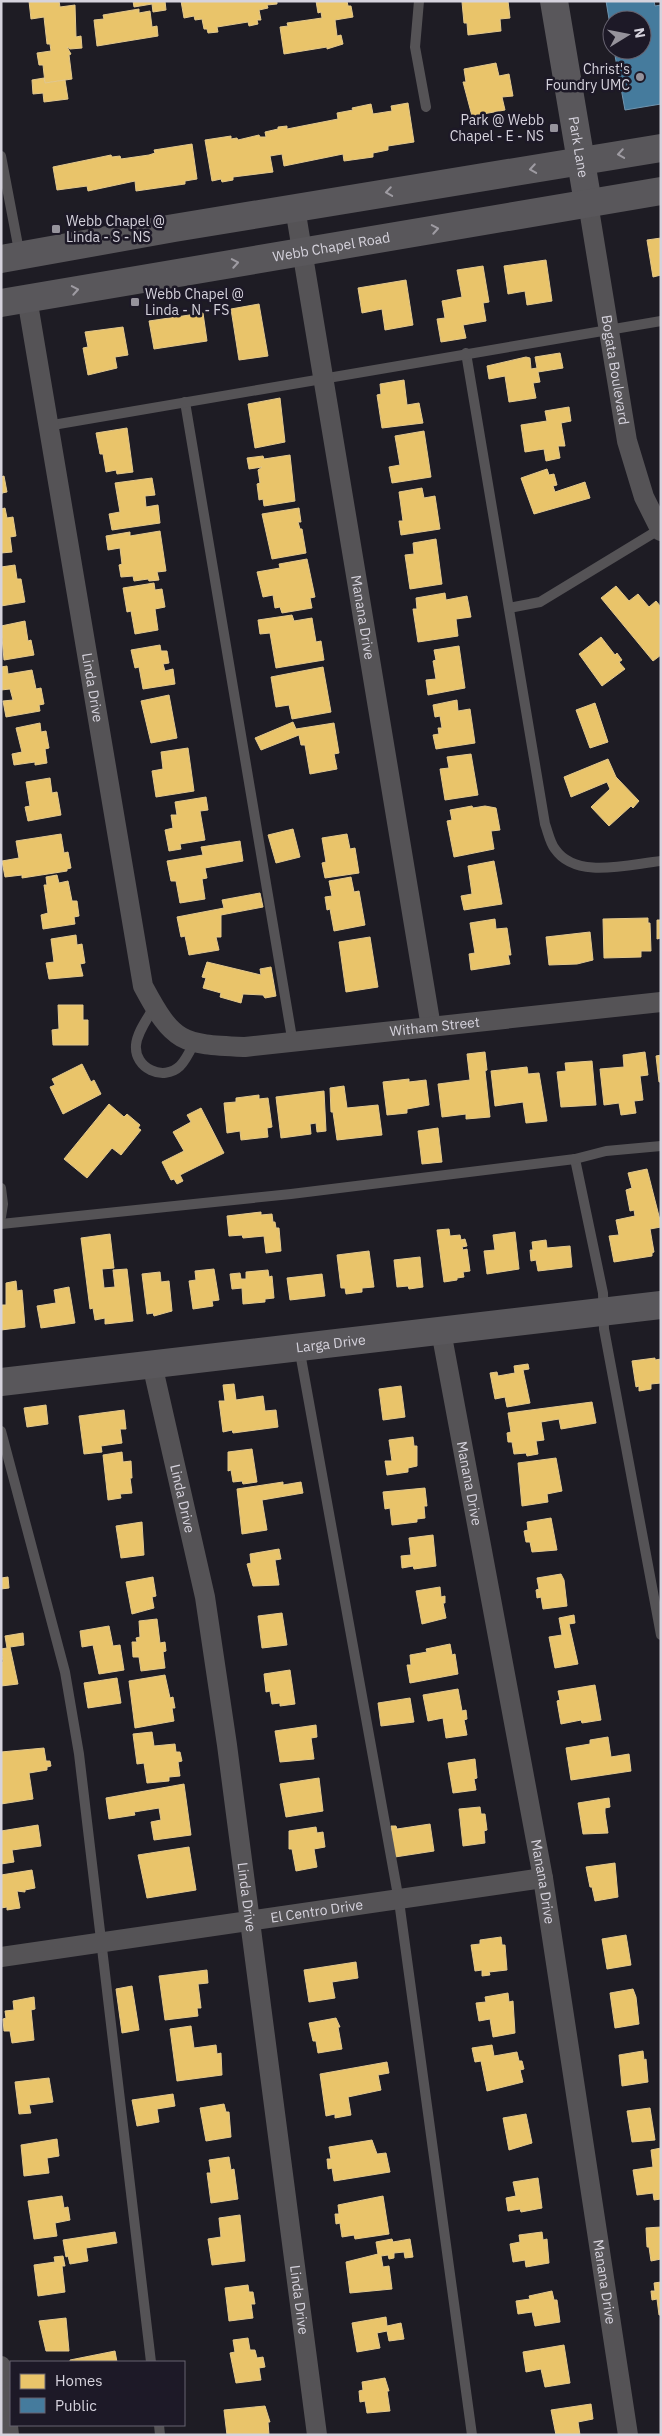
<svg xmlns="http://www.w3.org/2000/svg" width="662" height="2436" viewBox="0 0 662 2436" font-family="'IBM Plex Sans',sans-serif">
<rect width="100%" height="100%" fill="#1e1c24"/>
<g fill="#e9c46a" stroke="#e3c88c">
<path d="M29 1H59L60 7 75 5 76 37 81 36 82 48 70 49 67 47 71 54 69 55 72 79 45 83 43 65H39L37 53 51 51 50 44H47L44 17 31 19Z"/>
<path d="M133 1H165L166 10 153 12 152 4 134 7Z"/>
<path d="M181 1H277V4L267 5 268 8 259 10 261 20H257L258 24 249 26 248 22 217 27 218 32 208 33 207 29H204L202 19 195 20 194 16 184 18Z"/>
<path d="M316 1H347L348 6H351L353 17 335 20 337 36 341 35 343 44 327 49V47L284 54 280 27 288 26 287 23 322 18 321 12 318 13Z"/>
<path d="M464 1H508L510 18 500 19 501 31 468 35 467 23H464L462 2Z"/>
<path d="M139 9V13L150 11 152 27 157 26 158 36 97 46 94 20 104 19 103 15Z"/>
<path d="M496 63 499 76 509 74 513 96 502 97 505 110 472 116 463 82H466L464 69Z"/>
<path d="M44 78 45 83 65 80 68 99 44 102 43 93 33 94 32 80Z"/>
<path d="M408 103 414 142 388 146V150L373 153V157L344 161 343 154 284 166 282 154 270 156 273 172 233 177V180L222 182 221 179 212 181 205 140 231 136V139L237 138 238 140 259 135 260 137H266L265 132 278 129V127L287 126V129L338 119 337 113 353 110 352 108 371 104 373 114 392 111 391 106Z"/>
<path d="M192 144 197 179 185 181V184L136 191 135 181 88 191 87 186 57 190 53 167 111 155 112 157 120 156 121 159 149 155 155 153 154 150Z"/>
<path d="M661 238V275L653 277 647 240Z"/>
<path d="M546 260 552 301 527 305 525 291 508 294 504 266Z"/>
<path d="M483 266 489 302 483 303 486 321 463 325 466 338 441 342 437 319 445 318 442 301 462 297 457 270Z"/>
<path d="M406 280 413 325 385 330 382 309 362 313 358 288Z"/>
<path d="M259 304 268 356 239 360 231 309Z"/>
<path d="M203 313 207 341 154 349 149 321Z"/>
<path d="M123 327 128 355 115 357 117 368 88 375 83 348 88 347 85 332Z"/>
<path d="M560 353 563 368 538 372 540 382 533 383 536 398 509 402 505 376 489 379 487 366 526 357 530 358 531 369 537 368 535 357Z"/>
<path d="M404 380 407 405 419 403 423 423 382 428 377 395 381 394 380 384Z"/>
<path d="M280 398 285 442 255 448 248 404Z"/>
<path d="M569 407 571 421 561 423 565 446H558L560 458 546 461 544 449 525 452 521 425 547 421 545 411Z"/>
<path d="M127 428 133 472 117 474 116 470 106 472 103 454H100L96 433Z"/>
<path d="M424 431 431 477 392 483 389 467 400 465 395 436Z"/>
<path d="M290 455 295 501 264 506 263 499 259 500 257 484 260 483 258 470 262 467 249 469 247 458 263 456 264 459Z"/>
<path d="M547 469 549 475 554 474 557 485 553 486 555 492 585 482 590 498 534 514 521 478Z"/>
<path d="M4 476 7 492 2 493 1 497V477Z"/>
<path d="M152 478 155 495 145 496 146 507 158 505 160 523 112 530 109 514 120 512 115 483Z"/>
<path d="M422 488 424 498 435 496 440 529 401 535 399 521H403L399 492Z"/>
<path d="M5 508 7 518 13 517 16 536 10 537 12 552 1 553V509Z"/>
<path d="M299 508 301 522H298L300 529H302L306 553 272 559 262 514Z"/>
<path d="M160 531 166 571 157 572 159 580 149 581 148 579 134 581 133 576 121 577 119 565 122 564 120 548 108 550 106 536 130 532V536Z"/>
<path d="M436 539 442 584 410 589 405 555 414 554 413 543Z"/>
<path d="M307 559 315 597 310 598 312 608 282 613 280 607 275 608 273 595 263 597 257 572 280 568 279 564Z"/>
<path d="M15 565 17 579H21L25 602 1 606V567Z"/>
<path d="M154 583 155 590 162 589 165 607 155 609 158 630 135 634 131 611 127 612 123 588Z"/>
<path d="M616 586 629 601 638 594 649 607 656 601 661 607V655L653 661 601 598Z"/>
<path d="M445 593 446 600 467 596 471 617 456 619 458 636 418 642 413 609H417L416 598Z"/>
<path d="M292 615 294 621 312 618 316 642 321 641 324 660 276 668 270 633 260 634 258 620Z"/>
<path d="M25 621 28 641 31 640 34 655 4 660 1 626Z"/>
<path d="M601 637 615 655 617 653 622 660 619 662 625 669 602 686 579 654Z"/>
<path d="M160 645 161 651H167L169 663 163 664 165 671 173 669 175 684 143 689 139 667 135 668 131 650Z"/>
<path d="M459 646 465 688 428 695 426 680 436 679 433 661 436 660 434 650Z"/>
<path d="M7 666 8 674 32 670 36 689 41 688 44 704 39 705 40 711 6 717 3 701 13 700 10 689 1 690V667Z"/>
<path d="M323 667 331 712 292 719 289 705 276 707 271 677Z"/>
<path d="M169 695 177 738 151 743 141 701Z"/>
<path d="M457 700 458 711 470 709 475 743 436 749 433 735 439 734 438 728H442L440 716 435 717 433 705Z"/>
<path d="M595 703 608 742 590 748 576 710Z"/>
<path d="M293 722 296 729 334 723 339 753 334 754 337 769 310 774 305 745H301L299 735 261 750 255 738Z"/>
<path d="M40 723 41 732 46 731 49 748 45 749 47 763 35 765V762L14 765 12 754 22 752 16 728Z"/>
<path d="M188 748 194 791 156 797 152 771 163 769 161 752Z"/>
<path d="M471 754 478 795 445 800 440 769 449 768 447 757Z"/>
<path d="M608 759 616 777 639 801 633 808 631 806 609 826 591 807 610 789 607 782 571 797 564 777Z"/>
<path d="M50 778 52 793 57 792 61 815 28 821 25 807 30 806 26 782Z"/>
<path d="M206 797 208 810 200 811 205 840 180 844 181 849 169 851 165 830 173 828 171 815H177L175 802Z"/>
<path d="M472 806 473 808 485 806 496 808 500 830 491 831 494 849 454 857 447 821 452 820 450 810Z"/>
<path d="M293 829 300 857 276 863 268 835Z"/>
<path d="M61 834 64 853 68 852 71 868 67 869V871L22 878V875L5 877 2 861 19 858 16 841Z"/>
<path d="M347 834 350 849 355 848 359 873 325 878 322 863 326 862 322 838Z"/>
<path d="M240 841 243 861 205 868 207 878 202 879 205 899 180 903 176 881H171L167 861 203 855 201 847Z"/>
<path d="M494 861 502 904 464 910 461 896 472 894 468 866Z"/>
<path d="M57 875 59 883 68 881 72 901H77L79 916 74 917 75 924 43 929 41 915 48 913 44 885H47L46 877Z"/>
<path d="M351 877 354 892 359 891 365 925 334 931 330 909 327 910 325 897 332 896 329 881Z"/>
<path d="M260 893 263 907 221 915V937H216L219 950 189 955 185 936 181 937 177 917 224 908 222 900Z"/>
<path d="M648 918V923H650L651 951H641V957L604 958 603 919Z"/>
<path d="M495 919 496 929 507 928 511 955H508L510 964 471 970 469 954 475 953 470 923Z"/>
<path d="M657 920H661V938L657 939Z"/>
<path d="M590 932 593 960 577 964 549 965 546 937Z"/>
<path d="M76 935 77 945 82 944 85 963 80 964 83 976 49 979 46 963 54 962 51 939Z"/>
<path d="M370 937 378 987 346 992 339 942Z"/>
<path d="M207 962 261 975 260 969 271 967 276 996 265 998 263 995 243 994 241 1003 220 997 221 993 203 988 206 978 202 977Z"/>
<path d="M58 1005H83V1020H88V1045H53L52 1030 59 1029Z"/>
<path d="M485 1052 487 1070 485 1071 490 1117 466 1119V1114L442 1117 438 1084 470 1080 467 1054Z"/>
<path d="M645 1052 648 1075 640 1076 643 1100 634 1101 636 1113 621 1115 619 1103 604 1105 600 1069 624 1067 623 1055Z"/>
<path d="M661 1055V1082H659L656 1056Z"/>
<path d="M592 1061 596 1105 561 1107 557 1072 566 1071 565 1063Z"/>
<path d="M82 1064 91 1082 94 1080 101 1094 63 1114 50 1087 55 1085 52 1079Z"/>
<path d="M527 1067 528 1074 539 1073 547 1121 526 1123 523 1102 495 1106 491 1071Z"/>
<path d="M409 1079V1082L426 1080 429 1105 407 1109V1113L387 1115 383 1082Z"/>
<path d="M344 1086 347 1108 378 1105 382 1135 337 1140 333 1112H331L330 1088Z"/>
<path d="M324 1091 326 1131 317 1132 316 1123 310 1124 311 1134 281 1138 276 1097Z"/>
<path d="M259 1095V1099L268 1098 272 1127 267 1128 268 1137 241 1140 240 1131 227 1133 224 1103 236 1102V1098Z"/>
<path d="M109 1104 124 1117 127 1114 140 1125 138 1128 141 1130 121 1155 112 1148 87 1178 64 1159Z"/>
<path d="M201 1108 224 1153 180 1175 183 1181 177 1184 174 1179 171 1180 162 1162 184 1151 173 1132 191 1122 187 1115Z"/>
<path d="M438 1128 442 1162 422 1164 418 1131Z"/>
<path d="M647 1169 661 1224V1227L650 1229 654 1252 652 1253V1256L614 1262 609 1236 619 1235 616 1220 635 1216 634 1210 630 1211 626 1190 632 1188 628 1173Z"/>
<path d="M261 1212V1215L272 1214 273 1222H275L276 1228H279L281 1251 266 1253 264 1236 243 1238 242 1235 229 1236 227 1216Z"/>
<path d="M449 1229 450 1236 460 1235 461 1240 465 1239 467 1246 462 1247 463 1250 467 1249 470 1271 463 1272 464 1277 457 1278V1280L444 1282 437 1230Z"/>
<path d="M515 1232 519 1269 487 1274 484 1251 495 1250 493 1235Z"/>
<path d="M110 1234 114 1268 102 1269 104 1288 115 1287 113 1270 127 1269 133 1321 105 1324V1318L95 1320 93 1308 90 1309 81 1238Z"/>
<path d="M546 1240 547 1248 570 1246 572 1267 538 1271 536 1260 531 1261 530 1250H533L532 1242Z"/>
<path d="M369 1251 374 1287 362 1288V1292L346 1294 345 1288H341L337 1255Z"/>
<path d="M420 1257 423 1287 409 1289 408 1286 397 1287 394 1260Z"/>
<path d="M214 1269 219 1300 212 1301 213 1306 193 1309 189 1281 196 1280 195 1271Z"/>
<path d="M268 1270 269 1277 272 1276 274 1298 265 1299V1302L243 1304 242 1288 232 1289 230 1274 240 1273 241 1279H246V1272Z"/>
<path d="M160 1272 161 1282 169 1281 172 1311 154 1316 153 1313 147 1314 142 1274Z"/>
<path d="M322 1274 325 1296 290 1300 287 1278Z"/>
<path d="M16 1281 17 1291 22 1290 25 1327 1 1330V1305H6V1283Z"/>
<path d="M69 1287 75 1323 41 1328 37 1306 56 1303 54 1290Z"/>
<path d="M655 1358V1360L661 1359V1383L651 1384V1389L639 1391V1386L636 1387 632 1361Z"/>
<path d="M528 1364 529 1369 523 1370 530 1403 507 1407 505 1397 495 1399 490 1373 497 1372 498 1376 515 1373 514 1366Z"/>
<path d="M234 1384 236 1400 263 1396 265 1411 276 1410 278 1427 233 1433 232 1430 223 1432 219 1401H225L223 1385Z"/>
<path d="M401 1386 405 1417 383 1420 379 1389Z"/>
<path d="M592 1402 596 1423 561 1429 559 1419 541 1422 544 1440 536 1441 538 1454 527 1456 526 1453 514 1454 512 1442H508L507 1433 511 1432 508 1413Z"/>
<path d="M46 1405 48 1424 27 1427 24 1408Z"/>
<path d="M124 1410 126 1429H120L122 1443 101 1446 102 1452 84 1454 79 1416Z"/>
<path d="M413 1437 414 1446H417V1466L408 1468V1472L387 1475 385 1461H392L389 1440Z"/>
<path d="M252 1449 257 1482 243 1484 242 1481 233 1482 231 1470 228 1471V1452Z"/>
<path d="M122 1452 123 1462 131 1461 132 1478H130L132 1493 120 1494 121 1498 108 1500 103 1455Z"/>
<path d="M556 1458 562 1491 547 1494 548 1502 522 1506 518 1463Z"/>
<path d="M283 1482V1485L301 1482 303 1493 262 1500 267 1530 242 1534 237 1489Z"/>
<path d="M425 1488 427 1506H424L425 1518 417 1519V1522L392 1525 390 1508 385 1509 383 1492Z"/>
<path d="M551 1518 557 1550 532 1552 530 1542H526L524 1531 528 1530 527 1522Z"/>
<path d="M142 1522 144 1555 121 1558 116 1526Z"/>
<path d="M433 1535 436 1566 414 1569 413 1566 402 1568 401 1556 411 1555 409 1538Z"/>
<path d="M279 1549 281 1559 275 1560 279 1585 253 1586 247 1564 251 1563 250 1554Z"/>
<path d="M561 1574 564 1580 567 1606 543 1609 541 1597 537 1598 536 1590 539 1589 537 1578Z"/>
<path d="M8 1577 9 1588 1 1589V1578Z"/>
<path d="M153 1577 156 1596 152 1597 154 1608 132 1614 126 1582Z"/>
<path d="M440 1587 441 1597 445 1596V1603H443L446 1618 422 1624 416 1591Z"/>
<path d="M282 1613 287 1645 262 1648 258 1616Z"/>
<path d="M574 1615 575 1623 569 1624 578 1664 555 1668 549 1637 562 1635 559 1618Z"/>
<path d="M157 1619 160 1643 165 1642 166 1651 163 1652 165 1668 141 1671 139 1657H133L132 1642H137L136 1638 140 1637 139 1621Z"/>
<path d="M109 1626 113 1646 120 1645 124 1670 99 1674 93 1645 82 1647 80 1631Z"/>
<path d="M23 1633 24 1645 10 1647 18 1684 1 1686V1662H3L1 1649 7 1648 5 1636Z"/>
<path d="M450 1644 452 1655 455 1654 458 1674 410 1683 407 1665H411L410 1655 427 1652 426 1649Z"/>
<path d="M290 1670 295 1704 280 1706V1703L272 1704 270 1691 266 1692 264 1674Z"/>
<path d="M165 1675 170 1698 173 1697 175 1708H172L174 1721 135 1728 129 1681Z"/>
<path d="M117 1678 121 1703 88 1708 84 1683Z"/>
<path d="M595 1685 601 1720 582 1723 581 1720 561 1724 557 1701 560 1700 558 1691Z"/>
<path d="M458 1689 462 1711 466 1710 467 1719 464 1720 467 1735 446 1738 443 1718 428 1721 423 1695Z"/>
<path d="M410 1698 414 1722 381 1726 378 1703Z"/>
<path d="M316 1725 317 1737 311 1738 314 1759 280 1762 275 1731Z"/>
<path d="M152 1732 154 1746 175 1744 176 1752H180L182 1761 178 1762 180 1776 169 1777V1781L147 1783 144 1763 137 1764 133 1734Z"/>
<path d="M608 1737 611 1757 629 1754 631 1771 571 1780 566 1748 590 1744V1740Z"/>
<path d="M44 1748 46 1761H50L51 1766 47 1767V1770L29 1773 33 1799 1 1804V1752Z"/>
<path d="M475 1759 477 1778 474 1779 476 1790 453 1793 448 1763Z"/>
<path d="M319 1778 323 1811 286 1817 280 1784Z"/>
<path d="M184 1784 191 1835 154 1840 151 1822 161 1820 159 1808 134 1812 135 1815 109 1819 106 1798Z"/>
<path d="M609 1798 610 1807 605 1808V1813L608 1833 583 1834 578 1803Z"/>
<path d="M480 1807 481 1814H485L487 1830 484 1831 485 1843 463 1846 459 1809Z"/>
<path d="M430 1824 434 1851 395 1857 391 1826H396L397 1829Z"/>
<path d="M38 1825 41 1846 12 1850 14 1862 1 1864V1831Z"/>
<path d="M316 1827 317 1833 323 1832 325 1847 314 1849 317 1867 296 1871 292 1849H289V1831Z"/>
<path d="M189 1847 196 1890 147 1898 138 1855Z"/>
<path d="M615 1863 618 1897 595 1901 592 1887H590L586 1867Z"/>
<path d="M32 1870 35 1888 25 1890V1892L17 1891 20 1908 7 1910V1907L1 1908V1875Z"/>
<path d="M626 1935 631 1965 607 1969 602 1939Z"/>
<path d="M501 1937 502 1945H505L507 1970 489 1972 490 1975 482 1976V1970L475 1971 471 1945 480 1944V1940Z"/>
<path d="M356 1962 358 1978 332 1982 335 1998 309 2002 304 1970Z"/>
<path d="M207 1970 208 1983 198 1984 201 2008H197L198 2016 165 2020 159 1976Z"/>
<path d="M132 1986 139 2030 122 2033 116 1989Z"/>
<path d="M633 1989 636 1997 639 2024 615 2028 610 1993Z"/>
<path d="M508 1993 509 2002 513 2001 515 2033 493 2037 490 2019 479 2021 476 2003 486 2002 485 1997Z"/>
<path d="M34 1997 35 2009 31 2010 34 2040 12 2043 10 2031H4L3 2019 6 2018 5 2011 14 2010 13 2001Z"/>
<path d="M336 2018 340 2027H338L342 2049 318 2053 316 2041H313L309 2023Z"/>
<path d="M191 2026 194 2048 216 2045 217 2054 221 2053 222 2075 177 2081 170 2029Z"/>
<path d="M492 2045 494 2056 517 2052 519 2061H522L524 2069 520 2070 523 2082 487 2091 481 2061 475 2062 472 2048Z"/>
<path d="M643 2051 644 2060 646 2059 648 2082 622 2086 619 2055Z"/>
<path d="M387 2062 389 2073 378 2075 381 2090 348 2097 351 2115 335 2118V2114L326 2116 320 2074Z"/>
<path d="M49 2078 53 2102 29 2105 31 2113 19 2114 15 2082Z"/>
<path d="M173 2094 175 2106 157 2109 159 2122 137 2126 132 2100Z"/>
<path d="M224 2104 226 2112H229L231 2137 206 2141 200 2108Z"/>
<path d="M650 2108 655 2140 632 2142 627 2111Z"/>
<path d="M526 2114 532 2143 509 2150 503 2118Z"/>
<path d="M57 2139 59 2156 47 2158 49 2173 24 2176 21 2145Z"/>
<path d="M372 2140 377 2154 386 2153 390 2172 334 2181 332 2168 328 2169 327 2159H331L329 2147Z"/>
<path d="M661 2148V2199L654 2200 653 2193 637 2195 633 2170 653 2167 651 2150Z"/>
<path d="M229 2157 231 2170 234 2169 238 2199 211 2203 207 2173H211L209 2160Z"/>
<path d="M538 2178 542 2208 521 2212 520 2209 508 2211 506 2198 516 2196 513 2182Z"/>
<path d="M62 2196 64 2208 68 2207 70 2220 55 2223 57 2236 34 2239 28 2201Z"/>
<path d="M383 2196 389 2234 355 2239 354 2235 342 2237 340 2223 336 2224 335 2214H339L338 2205Z"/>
<path d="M240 2215 245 2261 212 2265 208 2239 221 2237 219 2218Z"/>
<path d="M661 2227V2259L651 2261 649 2247H647L646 2228Z"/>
<path d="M115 2232 117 2243 86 2248 88 2261 70 2264 68 2256 66 2257 63 2240Z"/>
<path d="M542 2232 543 2240 547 2239 549 2263 526 2267 525 2260 513 2262 510 2244 520 2242 519 2235Z"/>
<path d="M392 2239 393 2242 410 2239 413 2257 405 2258 404 2252 394 2253V2258L389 2259 388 2255 381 2256 383 2267 389 2266 392 2289 350 2293 346 2262 378 2254 376 2242Z"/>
<path d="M63 2256 65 2266H62L65 2292 38 2296 34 2265 55 2262 54 2257Z"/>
<path d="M661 2282V2315H659L657 2299 652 2300 651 2291H655L654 2283Z"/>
<path d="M248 2285 249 2292H253L255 2304H251L253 2318 229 2321 225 2288Z"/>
<path d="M552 2291 554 2300H557L560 2322 535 2326 532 2312 518 2314 516 2301 530 2299 529 2296Z"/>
<path d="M386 2317 387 2326 401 2323 404 2339 389 2341 387 2331 377 2333 380 2348 357 2352 352 2323Z"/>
<path d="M66 2318 69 2351H46L39 2321Z"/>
<path d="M248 2338 250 2350H255L257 2358 263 2357 265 2367 259 2368 261 2380 236 2383 230 2353 235 2352 233 2340Z"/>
<path d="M564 2345 570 2383 545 2387 541 2369 526 2372 523 2352Z"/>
<path d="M115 2351 117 2362H70V2360Z"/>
<path d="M385 2378 389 2391H387L390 2411 367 2413 365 2401 360 2402 359 2391 363 2390 362 2382Z"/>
<path d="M591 2404 593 2419 578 2422 580 2435H556L551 2410Z"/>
<path d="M265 2406 270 2422H268L269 2435H227L224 2410Z"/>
</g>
<path fill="#457b9d" stroke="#7095b0" d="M606 1H654L655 6 661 5V104L625 110 614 50H642V20H612V37Z"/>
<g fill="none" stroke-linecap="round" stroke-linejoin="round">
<g stroke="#555356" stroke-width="10">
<path d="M419 1 415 47 426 107"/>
<path d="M1 156 20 256"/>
<path d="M466 353 545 824C548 832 550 843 555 849 576 880 629 864 661 861"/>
<path d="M185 402 293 1044"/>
<path d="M47 426 661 321"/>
<path d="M509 608 540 602 660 529"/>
<path d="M154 1007C148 1018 137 1032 136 1045 134 1068 163 1082 180 1066 186 1060 190 1051 194 1043"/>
<path d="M575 1159 603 1293 604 1329 661 1635"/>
<path d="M1 1188 3 1204 1 1217"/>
<path d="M1 1224 291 1194 575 1159 606 1151 661 1146"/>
<path d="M299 1347 399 1901 472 2435"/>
<path d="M1 1431 65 1672 79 1754 151 2362"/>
<path d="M159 2425 160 2435"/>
</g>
<g stroke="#555356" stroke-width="20">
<path id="s1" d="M588 203 627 441 644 497 661 531"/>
<path id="s2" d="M295 208 431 1027"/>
<path id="s3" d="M27 298 143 986C174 1044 181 1044 245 1047L661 1002"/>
<path id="s4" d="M441 1331 543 1878 628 2435"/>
<path id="s5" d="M152 1364 205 1597 227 1745 317 2435"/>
<path id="s6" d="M1 1957 543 1878"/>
<path d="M1 2366 9 2435"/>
</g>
<g stroke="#59575b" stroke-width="28">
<path id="s7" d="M554 1 588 203"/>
<path d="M1 259 174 228 661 148"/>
<path id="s8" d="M1 303 661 191"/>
<path id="s9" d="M1 1382 661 1305"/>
</g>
</g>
<defs><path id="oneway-chevron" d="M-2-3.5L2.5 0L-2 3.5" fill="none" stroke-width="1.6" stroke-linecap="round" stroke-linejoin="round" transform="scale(1.25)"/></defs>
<g stroke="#9e9ba2">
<use href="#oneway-chevron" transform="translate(621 154) rotate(171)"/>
<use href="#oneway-chevron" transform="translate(533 169) rotate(171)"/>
<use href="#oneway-chevron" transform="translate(389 192) rotate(171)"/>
<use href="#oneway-chevron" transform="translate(435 229) rotate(-10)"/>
<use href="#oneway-chevron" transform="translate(235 263) rotate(-10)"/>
<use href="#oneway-chevron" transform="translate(75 290) rotate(-10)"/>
</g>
<g fill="#96939c" stroke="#1d1927" stroke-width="2">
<circle cx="640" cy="77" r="5"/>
<rect x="549" y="123" width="10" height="10" rx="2.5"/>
<rect x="51" y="224" width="10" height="10" rx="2.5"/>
<rect x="130" y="297" width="10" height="10" rx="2.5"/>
</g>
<g text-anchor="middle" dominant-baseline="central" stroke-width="5" stroke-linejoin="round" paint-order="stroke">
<g font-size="14" fill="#d6d3dd" stroke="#1d1927" text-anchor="end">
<text x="630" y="69">Christ's<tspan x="630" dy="16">Foundry UMC</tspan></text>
<text x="544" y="120">Park @ Webb<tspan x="544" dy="16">Chapel - E - NS</tspan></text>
<text x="66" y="221" text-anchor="start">Webb Chapel @<tspan x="66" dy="16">Linda - S - NS</tspan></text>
<text x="145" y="294" text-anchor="start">Webb Chapel @<tspan x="145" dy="16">Linda - N - FS</tspan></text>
</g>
<g font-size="14" fill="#d6d3dd" stroke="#1d1927">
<text stroke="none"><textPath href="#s7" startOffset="148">Park Lane</textPath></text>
<text stroke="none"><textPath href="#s8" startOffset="335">Webb Chapel Road</textPath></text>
<text stroke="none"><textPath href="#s1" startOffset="169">Bogata Boulevard</textPath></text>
<text stroke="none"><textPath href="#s2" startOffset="415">Manana Drive</textPath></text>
<text stroke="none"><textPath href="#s3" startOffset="395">Linda Drive</textPath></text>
<text stroke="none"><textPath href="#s3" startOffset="1018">Witham Street</textPath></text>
<text stroke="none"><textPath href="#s9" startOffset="332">Larga Drive</textPath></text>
<text stroke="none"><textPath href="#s4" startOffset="155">Manana Drive</textPath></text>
<text stroke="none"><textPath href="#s5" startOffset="138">Linda Drive</textPath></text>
<text stroke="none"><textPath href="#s4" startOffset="560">Manana Drive</textPath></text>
<text stroke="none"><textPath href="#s5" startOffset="542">Linda Drive</textPath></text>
<text stroke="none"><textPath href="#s6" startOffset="319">El Centro Drive</textPath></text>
<text stroke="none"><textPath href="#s4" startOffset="965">Manana Drive</textPath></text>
<text stroke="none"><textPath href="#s5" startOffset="948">Linda Drive</textPath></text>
</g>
</g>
<rect width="662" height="2436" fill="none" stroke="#d6d3dd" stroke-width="5"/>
<rect x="10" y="2361" width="175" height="65" fill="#1d1927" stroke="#676370"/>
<rect x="20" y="2374" width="25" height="15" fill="#e9c46a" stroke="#676370"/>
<text x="55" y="2386" font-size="15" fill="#d6d3dd">Homes</text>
<rect x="20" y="2398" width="25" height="15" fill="#457b9d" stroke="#676370"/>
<text x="55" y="2411" font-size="15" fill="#d6d3dd">Public</text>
<g transform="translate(627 35) rotate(80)"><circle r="24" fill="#1d1927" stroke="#676370"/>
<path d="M0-4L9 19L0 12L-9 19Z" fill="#96939c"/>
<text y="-8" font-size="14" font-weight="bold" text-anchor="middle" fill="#d6d3dd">N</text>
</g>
</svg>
